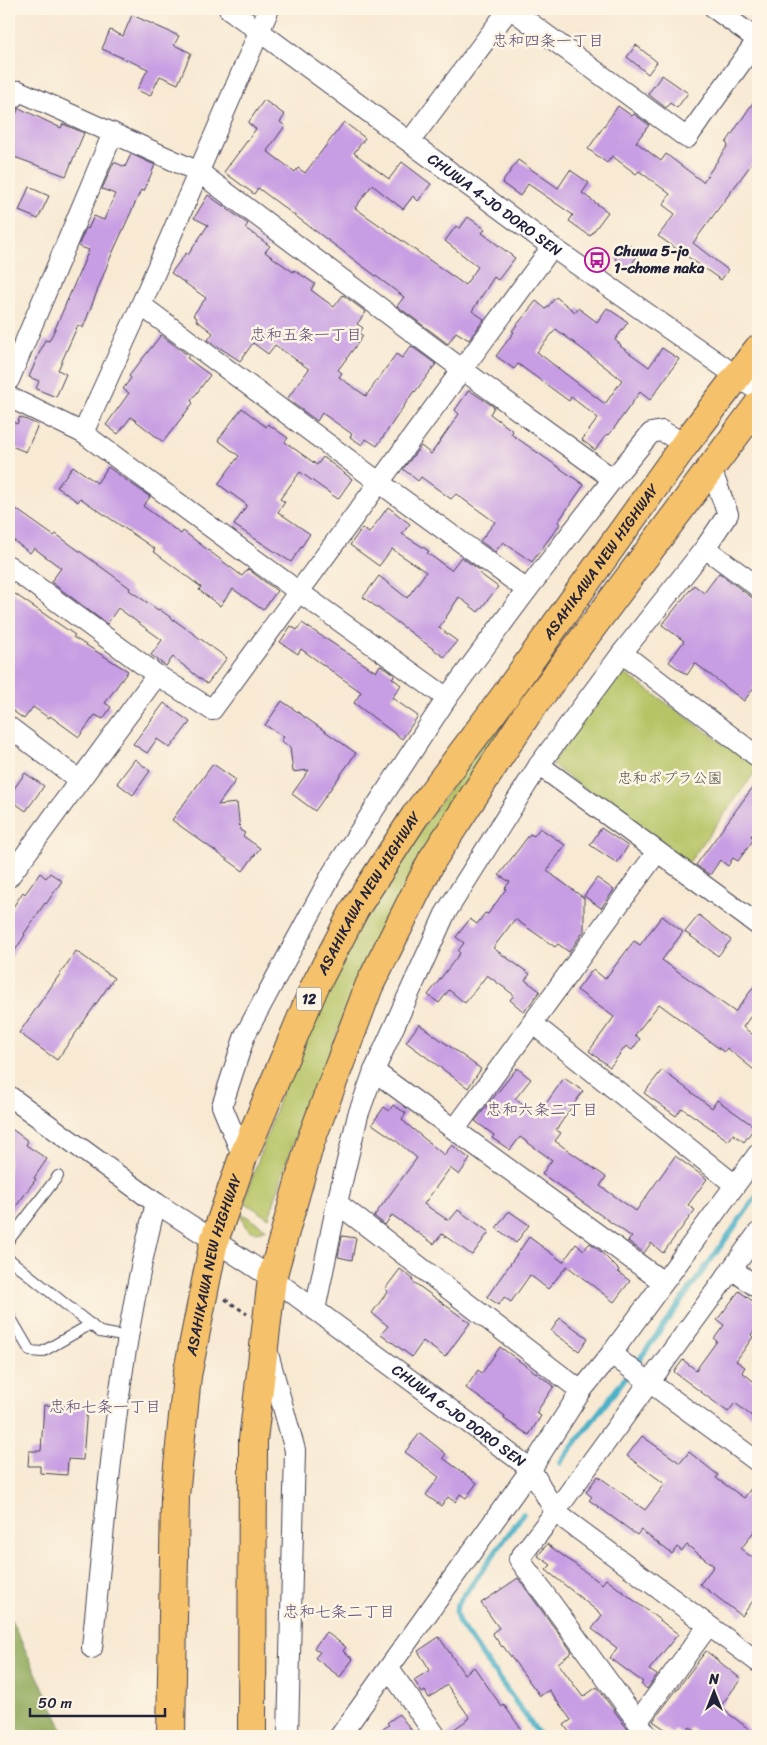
<svg xmlns="http://www.w3.org/2000/svg" width="767" height="1745" viewBox="0 0 767 1745" font-family="Sriracha,'Klee One',sans-serif">
<rect width="100%" height="100%" fill="#fcf5e5"/>
<filter id="ink" filterUnits="userSpaceOnUse"><feTurbulence type="fractalNoise" baseFrequency=".02" numOctaves="2"/><feDisplacementMap in="SourceGraphic" scale="10" xChannelSelector="R" yChannelSelector="G"/><feConvolveMatrix kernelMatrix="1 2 1 2 8 2 1 2 1" color-interpolation-filters="sRGB"/></filter>
<filter id="wash" filterUnits="userSpaceOnUse"><feTurbulence type="fractalNoise" baseFrequency=".0096" numOctaves="4" result="noise"/><feDisplacementMap in="SourceGraphic" scale="20" xChannelSelector="R" yChannelSelector="G"/><feGaussianBlur stdDeviation="1.12" result="paint"/><feColorMatrix in="noise" values="0 0 0 0 0 0 0 0 0 0 0 0 0 0 0 0 0 1.4 0 .05"/><feComposite in="paint" operator="in"/></filter>
<g filter="url(#wash)">
<rect width="100%" height="100%" fill="#f8e9d3"/>
<g fill="#b7c466" stroke="#6c7350">
<path d="M620 670 758 768 687 865 551 764Z"/>
<path d="M509 707 515 712 360 977 293 1143 269 1218 244 1202 284 1085 324 993 376 891Z"/>
<path d="M241 1213 267 1229C250 1236 244 1229 241 1213Z"/>
</g>
<path fill="#91aa5b" stroke="#5a664b" d="M9 1615 66 1736H9Z"/>
<g fill="none" stroke-linecap="round" stroke-linejoin="round">
<g stroke="#4ab1c8" stroke-width="5.5">
<path d="M560 1463 639 1360 758 1194"/>
<path d="M523 1514 457 1605 456 1613 459 1623 540 1736"/>
</g>
</g>
<g id="blocks">
<g fill="#c79de3" fill-rule="evenodd">
<path d="M132 15 179 36 174 45 191 53 178 84 160 76 150 96 137 90 148 69 102 49 110 30 123 36Z"/>
<path d="M636 45 657 62 648 74 627 57Z"/>
<path d="M662 75 688 93 677 108 670 103 666 108 648 94Z"/>
<path d="M758 95V166L753 162 693 243 728 270 721 280 658 236 675 214 663 205 670 194 639 171 636 174 612 156 607 163 588 149 618 106 632 116 634 114 649 125 636 142 661 161 666 154 703 182 728 145 726 143Z"/>
<path d="M264 100 285 115 280 122 285 126 267 151 295 172 298 168 305 173 344 122 365 138 354 153 389 179 402 162 431 184 418 201 413 196 403 209 372 185 355 208 465 285 478 267 445 241 456 226 460 228 468 217 485 229 482 233 515 258 498 280 494 277 472 311 484 319 469 340 456 332 448 344 397 306 404 297 258 188 254 194 224 172 256 129 248 123Z"/>
<path d="M19 108 61 128 63 124 84 133 66 176 9 155V129Z"/>
<path d="M131 154 155 165 144 191 141 190 108 263 83 328 78 325 58 370 66 374 56 397 36 389 39 381 29 377 45 340 49 341 55 329 89 250 78 246 86 228 88 229 94 216 104 220 115 194 102 189 114 162 125 167Z"/>
<path d="M518 160 558 188 570 170 589 183 582 193 608 212 590 236 569 221 573 215 528 184 520 196 502 183Z"/>
<path d="M29 187 49 196 38 219 19 211Z"/>
<path d="M208 195 248 224 245 228 270 246 265 252 293 272 294 270 315 284 311 290 334 307 343 295 366 312 357 324 363 328 359 333 363 336 338 370 342 373 339 377 366 396 396 354 402 358 411 346 436 364 415 392 414 391 377 446 366 439 362 445 350 437 352 434 322 413 317 421 287 399 309 369 275 345 268 354 253 343 240 361 208 340 213 333 196 320 197 318 193 315 206 298 171 273 186 253 188 255 208 225 194 218Z"/>
<path d="M626 243 640 252 629 268 615 259Z"/>
<path d="M556 297 575 312 578 308 597 322 607 308 628 322 615 340 621 345 620 346 649 367 662 348 679 359 650 400 640 392 609 435 607 434 595 450 582 440 598 418 571 397 569 401 518 364 514 369 496 356 514 332 512 331 536 301 546 309ZM556 329 622 380 605 404 537 352Z"/>
<path d="M161 335 189 356 187 358 210 375 191 401 193 403 163 442 131 417 118 434 106 425 129 393 123 389 131 378 129 376Z"/>
<path d="M469 390 494 407 490 414 513 431 511 434 584 485 558 522 560 524 532 562 503 542 495 552 480 541 495 522 456 494 451 499 421 477 418 481 403 469 421 446 431 454 459 414 455 410Z"/>
<path d="M242 408 266 427 268 424 288 438 285 442 317 465 323 457 352 479 338 499 300 472 280 499 285 502 278 512 310 534 291 562 234 525 247 505 218 484 239 456 218 440Z"/>
<path d="M20 417 38 425 26 452 9 445V432L13 422 17 424Z"/>
<path d="M73 466 97 483 108 467 150 497 143 506 181 534 183 531 242 576 248 569 277 591 263 610 233 589 220 606 199 590 201 587 153 551 155 549 80 498 78 502 57 487Z"/>
<path d="M9 504 54 536 56 534 130 588 129 590 158 610 159 609 227 658 207 684 173 657 166 666 151 655 162 640 118 608 107 624 51 582 61 568 34 548 30 553 9 537Z"/>
<path d="M388 507 410 524 402 534 429 551 427 553 451 570 461 557 481 571 479 573 498 587 478 612 459 597 439 628 457 641 444 657 363 597 379 576 407 598 426 572 392 549 379 566 350 545 362 528 369 533Z"/>
<path d="M719 573 751 597 758 599V682L744 701 695 663 687 675 669 662 684 641 662 625 694 585 704 593Z"/>
<path d="M9 590 75 635 73 637 128 671 105 703 111 707 103 719 95 715 79 737 50 716 49 718 33 707 24 719 9 708Z"/>
<path d="M302 623 376 672 380 665 395 675 392 678 401 685 392 698 418 716 402 739 354 703 361 692 301 649 298 654 280 642 291 626 297 630Z"/>
<path d="M282 701 356 753 315 811 292 794 309 770 293 772 290 747 281 741 284 737 265 725Z"/>
<path d="M164 703 190 722 170 748 157 739 147 753 133 744Z"/>
<path d="M135 759 150 771 133 795 117 783Z"/>
<path d="M213 764 236 780 218 805 237 803 240 830 245 833 243 836 260 848 243 871 172 820Z"/>
<path d="M25 773 44 786 26 811 9 799V796Z"/>
<path d="M758 780V826L751 836 754 839 738 861 733 858 728 866 720 860 710 875 696 865Z"/>
<path d="M540 828 565 845 547 871 584 898V931L569 952 558 944 555 947 515 919 493 948 530 974 525 980 540 991 524 1012 510 1000 514 995 487 975 465 1003 449 990 439 1003 428 995 460 953 458 951 464 943 456 937 470 919 477 924 485 913 488 914 506 889 505 888 510 882 499 875 530 834 534 836Z"/>
<path d="M601 828 628 846 617 863 590 845Z"/>
<path d="M40 873 46 878 50 873 62 881 46 904 45 903 24 934 25 935 9 960V913L23 892 25 894Z"/>
<path d="M597 878 614 890 601 908 584 896Z"/>
<path d="M699 915 731 940 718 956 685 932Z"/>
<path d="M662 916 683 932 662 960 735 1012 758 981V1006L743 1027 758 1039V1073L727 1048 724 1052 659 1004 635 1035 640 1039 632 1050 626 1046 610 1067 589 1051 614 1017 577 990 593 969 605 979 634 941 640 945Z"/>
<path d="M76 951 114 978 57 1060 19 1033Z"/>
<path d="M419 1024 481 1069 468 1088 406 1042Z"/>
<path d="M517 1068 531 1079 515 1099 538 1115 564 1078 583 1091 556 1130 561 1133 555 1141 606 1177 600 1186 636 1211 675 1156 707 1179 688 1205 695 1210 663 1253 651 1243 644 1253 628 1241 632 1237 542 1174 552 1160 520 1137 510 1150 492 1138 494 1135 475 1121Z"/>
<path d="M662 1070 712 1108 717 1100 755 1127 744 1142 733 1134 729 1141 682 1108 676 1116 644 1093Z"/>
<path d="M393 1105 406 1113 402 1120 444 1155 452 1145 470 1159 459 1175 450 1168 424 1204 449 1221 458 1210 489 1232 472 1255 442 1234 434 1244 392 1215 385 1225 374 1216 417 1158 394 1139 372 1124 384 1107 389 1111Z"/>
<path d="M9 1127 28 1141 26 1145 47 1159 34 1178 36 1179 9 1216Z"/>
<path d="M509 1211 529 1225 516 1243 496 1228Z"/>
<path d="M342 1236 356 1238 352 1260 338 1257Z"/>
<path d="M529 1237 563 1262 576 1244 584 1250 590 1243 600 1251 619 1270 618 1272 630 1281 614 1302 567 1266 548 1289 530 1275 511 1302 504 1297 499 1305 487 1297Z"/>
<path d="M400 1269 413 1279 412 1281 470 1323 445 1357 423 1341 412 1357 381 1334 388 1326 372 1313 388 1291 385 1289Z"/>
<path d="M739 1291 758 1305V1325L751 1335 753 1337 736 1361 745 1367 742 1372 758 1385V1421L735 1403 728 1412 674 1372 683 1360 696 1370 717 1341 714 1339 724 1325 717 1320Z"/>
<path d="M560 1318 588 1338 579 1351 551 1331Z"/>
<path d="M500 1347 554 1386 536 1413 541 1416 529 1435 504 1419 505 1416 466 1388 478 1370 482 1373Z"/>
<path d="M44 1405 87 1407 83 1460 68 1459 67 1475 40 1473V1466H28L29 1451H41Z"/>
<path d="M420 1433 446 1454 443 1458 477 1483 466 1498 460 1494 455 1502 448 1497 441 1506 426 1495 439 1477 405 1452Z"/>
<path d="M642 1436 680 1463 689 1452 718 1475 716 1478 744 1498 758 1479V1526L741 1549 758 1562V1594L742 1616 700 1584 714 1566 687 1545 682 1551 677 1547 672 1554 641 1530 637 1535 589 1500 592 1497 586 1492 598 1476 645 1510 665 1484 627 1456Z"/>
<path d="M547 1544 602 1584 606 1579 678 1634 649 1670 657 1675 647 1689 641 1684 643 1682 610 1658 617 1648 592 1629 602 1615 546 1570 551 1565 538 1556Z"/>
<path d="M518 1578 572 1652 558 1663 583 1697 597 1687 629 1731 622 1736H572L564 1725 571 1720 549 1690 540 1696 503 1646 502 1647 492 1633 499 1628 481 1603Z"/>
<path d="M326 1632 346 1647 343 1651 353 1659 340 1677 315 1658 320 1652 314 1648Z"/>
<path d="M439 1637 464 1674 474 1667 502 1707 504 1705 521 1729 512 1736H448L447 1734 470 1718 447 1685 429 1698 425 1691 422 1693 414 1680 430 1670 418 1651Z"/>
<path d="M706 1651 741 1679 720 1707 758 1736H703L690 1727 685 1735 675 1729 672 1734 653 1721Z"/>
<path d="M399 1714 416 1736H373L389 1725 387 1723Z"/>
</g>
</g>
</g>
<g filter="url(#ink)">
<use href="#blocks" fill-opacity="0" stroke="#424052" stroke-width="1"/>
<g fill="none" stroke-linecap="round" stroke-linejoin="round">
<defs>
<g id="lane">
<path d="M9 1240 58 1176"/>
<path d="M9 1259 100 1332 128 1337"/>
<path d="M9 1315 30 1351 42 1352 91 1324"/>
</g>
<g id="street">
<path id="s1" d="M229 9 552 247 758 391"/>
<path d="M269 9 141 305 83 433 299 592 447 698"/>
<path d="M511 9 687 138 758 39"/>
<path d="M715 9 758 40"/>
<path d="M9 102 19 91 199 172 463 370 613 479"/>
<path d="M410 141 509 9"/>
<path d="M141 305 380 483 527 590"/>
<path d="M9 380 113 133"/>
<path d="M9 397 83 433"/>
<path d="M705 548 758 587"/>
<path d="M9 566 157 675 212 710 552 247"/>
<path d="M622 653 758 757"/>
<path d="M9 727 79 780"/>
<path d="M539 765 758 925"/>
<path d="M9 877 157 675"/>
<path d="M532 1023 735 1185"/>
<path d="M374 1071 663 1282"/>
<path id="s2" d="M9 1096 156 1203 272 1278 531 1469 555 1512 758 1662"/>
<path d="M455 1129 657 852"/>
<path d="M243 1157 222 1106 245 1035 333 872 447 698 527 590 613 479 651 433 662 431 685 444"/>
<path d="M337 1203 581 1391"/>
<path d="M732 1269 758 1288"/>
<path d="M315 1310 337 1203 358 1115 374 1071 445 914 539 765 622 653 705 548 728 514 711 469"/>
<path d="M267 1350 295 1450 288 1736"/>
<path d="M611 1354 758 1462"/>
<path d="M92 1648C107 1499 118 1349 156 1203"/>
<path d="M389 1669 436 1736"/>
<path d="M638 1721 708 1626"/>
<path d="M340 1736 531 1469 581 1391 611 1354 758 1154"/>
<path d="M648 1736 519 1559 555 1512 758 1233"/>
</g>
<g id="highway">
<path id="s3" d="M171 1736 175 1496 187 1376 214 1241 243 1157 314 988 355 909 415 816 504 697 685 444 758 349"/>
<path d="M252 1736 253 1440 272 1278 310 1143 369 986 432 860 527 714 758 405"/>
</g>
</defs>
<use href="#lane" stroke="#424052" stroke-width="12"/>
<use href="#street" stroke="#424052" stroke-width="22"/>
<use href="#highway" stroke="#424052" stroke-width="30"/>
<path stroke="#424052" stroke-width="3" stroke-dasharray="4 4" stroke-linecap="butt" d="M225 1299 247 1314"/>
<use href="#lane" stroke="#fff" stroke-width="10"/>
<use href="#street" stroke="#fff" stroke-width="20"/>
<use href="#highway" stroke="#f5c16b" stroke-width="28"/>
</g>
</g>
<defs>
<symbol id="bus-ring" viewBox="-11 -11 22 22"><circle r="9.5" fill="#fcf5e5" stroke="#b5179e" stroke-width="1.5"/><path d="M-5-6H5V4H4V6H2V4H-2V6H-4V4H-5ZM-3.5-4V0h7V-4ZM-3.5 1.2v1.5H-2V1.2ZM2 1.2v1.5H3.5V1.2Z" fill="#b5179e"/></symbol>
</defs>
<g fill-rule="evenodd">
<use href="#bus-ring" x="583" y="246" width="28" height="28"/>
</g>
<g text-anchor="middle" dominant-baseline="central" stroke-width="5" stroke-linejoin="round" paint-order="stroke">
<rect fill="#fcf5e5" stroke="#63616e" stroke-width="1" x="296.5" y="987.5" width="25" height="23" rx="4"/>
<g font-size="14" font-weight="bold" fill="#22223b">
<text x="309" y="999">12</text>
</g>
<g font-size="15" fill="#22223b" stroke="#fcf5e5">
<text stroke="none"><textPath href="#s1" startOffset="330">CHUWA 4-JO DORO SEN</textPath></text>
<text stroke="none"><textPath href="#s3" startOffset="1285">ASAHIKAWA NEW HIGHWAY</textPath></text>
<text stroke="none"><textPath href="#s3" startOffset="880">ASAHIKAWA NEW HIGHWAY</textPath></text>
<text stroke="none"><textPath href="#s3" startOffset="475">ASAHIKAWA NEW HIGHWAY</textPath></text>
<text stroke="none"><textPath href="#s2" startOffset="552">CHUWA 6-JO DORO SEN</textPath></text>
</g>
<g font-size="15" font-weight="bold" fill="#22223b" stroke="#fcf5e5" text-anchor="start">
<text x="614" y="251">Chuwa 5-jo<tspan x="614" dy="17">1-chome naka</tspan></text>
</g>
<g font-size="15" fill="#4f5348" stroke="#fcf5e5">
<text x="670" y="778">忠和ポプラ公園</text>
</g>
<g font-size="16" fill="#5c4d76" stroke="#fcf5e5">
<text x="548" y="40">忠和四条一丁目</text>
<text x="306" y="334">忠和五条一丁目</text>
<text x="542" y="1109">忠和六条二丁目</text>
<text x="105" y="1406">忠和七条一丁目</text>
<text x="339" y="1611">忠和七条二丁目</text>
</g>
</g>
<rect width="767" height="1745" fill="none" stroke="#fcf5e5" stroke-width="30"/>
<g transform="translate(714 1692)" stroke="#fcf5e5" stroke-width="4" paint-order="stroke">
<path d="M0-4L9 19L0 12L-9 19Z" fill="#22223b"/>
<text y="-8" font-size="14" font-weight="bold" text-anchor="middle" fill="#22223b">N</text>
</g>
<path d="M30 1708v8h135v-8" fill="none" stroke="#22223b" stroke-width="2.5"/>
<text x="38" y="1708" font-size="15" fill="#22223b" stroke="#fcf5e5" stroke-width="4" paint-order="stroke">50 m</text>
</svg>
